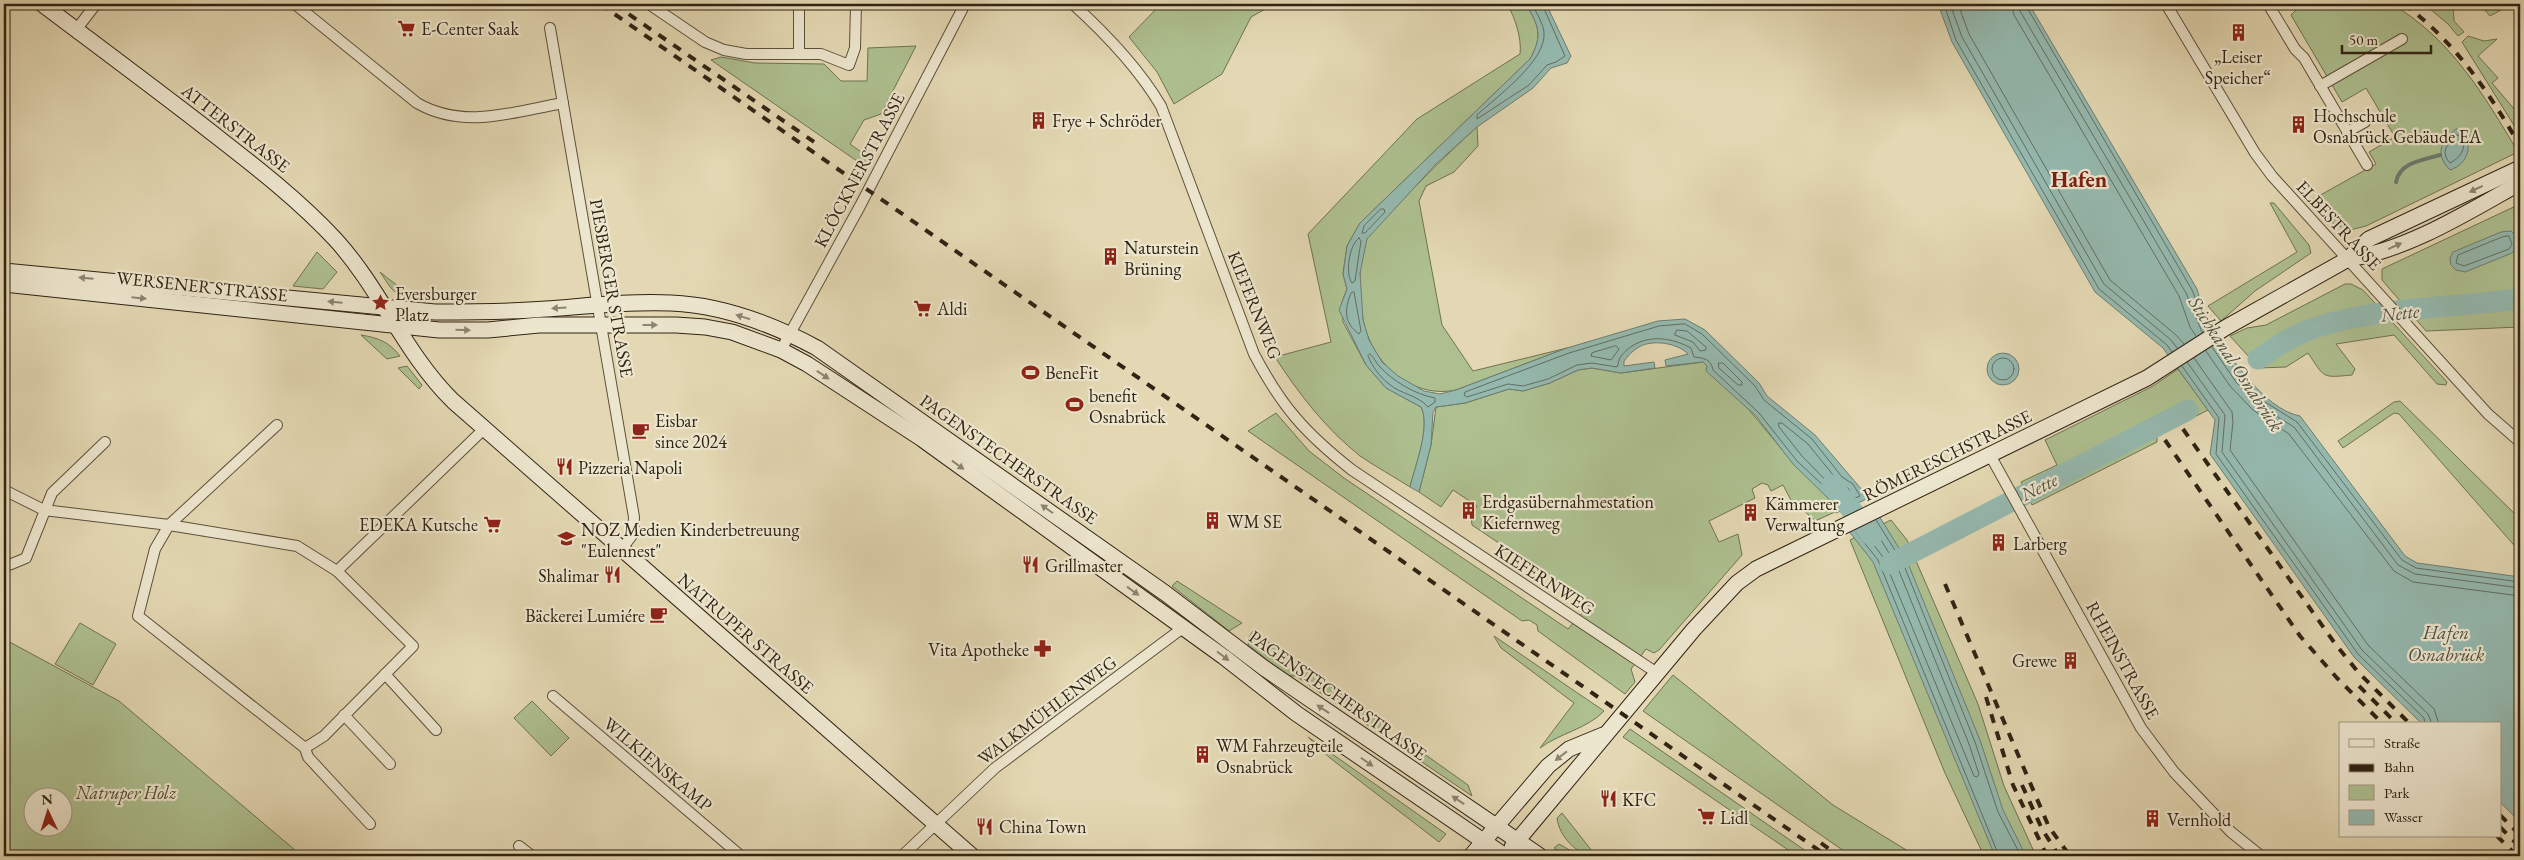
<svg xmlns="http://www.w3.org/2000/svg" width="2524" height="860" viewBox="0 0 2524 860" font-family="'EB Garamond',serif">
<rect width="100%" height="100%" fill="#e3d8b3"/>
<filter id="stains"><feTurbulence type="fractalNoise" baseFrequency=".004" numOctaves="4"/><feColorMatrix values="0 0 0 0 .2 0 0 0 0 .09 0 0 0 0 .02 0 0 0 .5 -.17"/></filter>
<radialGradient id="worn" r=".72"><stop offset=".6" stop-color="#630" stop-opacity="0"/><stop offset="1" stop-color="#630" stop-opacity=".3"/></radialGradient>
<g fill="#aec090" stroke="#6f7252" fill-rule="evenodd">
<path d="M1161 4H1274L1251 17 1222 74 1174 104 1157 72 1129 37Z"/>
<path d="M1507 4H1526C1539 26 1543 36 1530 59L1360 223 1347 246 1343 274 1347 289 1342 302 1343 322 1366 365 1386 388 1421 407C1431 427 1415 466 1410 487 1393 476 1376 467 1360 456 1325 428 1299 394 1275 357L1331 342 1308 234 1417 119 1520 54C1522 39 1515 17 1507 4Z"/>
<path d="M2302 4H2392C2451 39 2484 95 2518 152L2366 226 2350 230 2334 224 2308 202 2376 164 2369 152 2395 137 2366 88 2342 102 2291 15Z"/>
<path d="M2424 4H2453L2454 21 2464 32 2458 36 2448 24Z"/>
<path d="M2480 4H2492L2501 10 2490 16Z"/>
<path d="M2468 36 2484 41 2497 39 2478 56 2498 78 2492 83 2515 110 2520 105V135L2462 42Z"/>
<path d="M916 46 881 114 864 120 850 144 871 159 867 168 711 60 721 57 755 63 824 64 841 81H867L868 48Z"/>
<path d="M1477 127 1478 146 1454 172 1426 186 1419 201 1442 325 1473 371 1567 348 1456 390C1419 398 1383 373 1369 339 1361 322 1361 301 1360 283 1360 270 1360 250 1367 238 1374 228 1385 219 1393 210 1420 181 1447 154 1477 127Z"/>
<path d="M2270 203H2274L2309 245 2311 253 2255 291 2221 321 2208 306 2297 252Z"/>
<path d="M2520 204V327L2426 331 2382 280V269Z"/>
<path d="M317 252 337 272 323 289 293 286Z"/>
<path d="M380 272 414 299C394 297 391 288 380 272Z"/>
<path d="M2345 284H2351L2363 290 2447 382 2446 385 2437 384 2394 335 2336 344 2355 369 2352 375C2321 378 2325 378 2308 353L2286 367 2259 368 2230 336 2247 328 2266 325Z"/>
<path d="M361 335C379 338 389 342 400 356L387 359Z"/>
<path d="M1703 362C1737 393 1764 428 1793 463 1807 479 1829 490 1835 512L1815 521 1796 503 1793 504 1783 485 1771 491 1768 485 1762 483 1752 489 1755 498 1709 521 1719 542 1738 534 1742 555 1659 650 1654 653 1646 649 1631 669 1635 682 1625 694 1538 631 1537 625 1529 620 1522 621 1248 431 1276 413 1309 451 1344 478 1568 629 1590 604 1472 525 1471 516 1477 506 1453 490 1441 507 1419 492 1431 445 1436 407 1465 403 1509 389 1523 391 1550 383 1578 370 1592 368 1621 373Z"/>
<path d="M407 366 422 385 419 389 398 368Z"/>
<path d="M2178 369 2208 410 2157 436V442L2032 505 2021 482 2057 465 2045 440 2153 386Z"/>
<path d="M2400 401 2520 519V552L2399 414 2394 413 2343 448 2338 441 2394 402Z"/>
<path d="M1891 520 1907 540 1978 704 2004 786 2036 856H1984L1945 773 1850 540Z"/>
<path d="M1177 581 1242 623 1229 631 1172 586Z"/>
<path d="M80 623 116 644 93 685 55 664Z"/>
<path d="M1253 631 1385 726 1379 733 1296 676H1288L1248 645 1249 637Z"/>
<path d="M1494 636 1604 711C1587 729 1560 733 1540 748L1574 703 1501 648Z"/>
<path d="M4 639 119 701 302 856H4ZM32 798H62V828H32Z"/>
<path d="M1673 675 1833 805 1916 856H1851L1643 711Z"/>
<path d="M532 701 569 738 551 756 514 718Z"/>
<path d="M1630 729 1813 856H1797L1623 737Z"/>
<path d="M1399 736 1468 785 1472 796 1397 745 1396 741Z"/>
<path d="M1308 737 1446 834 1439 842 1330 758Z"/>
<path d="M1562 813 1596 856C1577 856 1559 836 1557 818Z"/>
<path d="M1559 844 1580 856H1566L1554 848Z"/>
</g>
<g fill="#95b9af" stroke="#6d7d71">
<path d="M1526 4H1546L1571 56 1567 63 1551 68 1533 88 1477 127 1436 164 1367 239 1360 273 1363 320 1369 340 1382 362 1398 376 1424 391 1440 394 1456 390 1567 348 1658 321 1685 319 1705 330 1759 383 1767 396 1815 435 1869 498 1836 513 1832 502 1793 464 1756 416 1706 371 1707 366 1703 362 1666 366 1665 360 1688 354C1678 343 1652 339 1639 347 1633 350 1628 356 1624 361V366L1654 362 1655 368 1621 373 1592 368 1578 370 1550 383 1523 391 1509 389 1465 403 1436 407 1433 412 1431 445 1419 492 1410 487C1415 466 1431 426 1421 407L1386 388 1366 365 1339 310 1347 289 1343 274 1347 246 1360 223 1530 59C1543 36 1539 26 1526 4Z"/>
<path d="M1938 4H2029L2197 289C2200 299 2203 311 2208 321 2226 352 2263 409 2300 416L2405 556 2417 563 2520 577V822L2500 802V724H2422L2354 657 2210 454 2215 420 2163 348 2095 292 1952 42Z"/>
<path d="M2456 129H2461C2474 143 2469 164 2450 170 2434 154 2441 141 2456 129Z"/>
<path d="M2511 231 2517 236 2518 246 2512 253 2465 272 2456 270 2451 265 2450 258 2453 252 2501 232Z"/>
<circle cx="2003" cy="369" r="16"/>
<path d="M1876 511 1907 561 1980 740 2003 810 2026 856H1995L1873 562 1844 525Z"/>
</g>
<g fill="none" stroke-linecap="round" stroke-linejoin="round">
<g stroke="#626e61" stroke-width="1">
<path d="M1532 4C1536 12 1543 23 1544 32 1547 61 1496 97 1477 115V119L1529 85 1547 65 1556 62 1565 56 1542 4"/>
<path d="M1944 4 1956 40 2099 289 2167 345 2172 352"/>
<path d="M1950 4 1962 37 2104 284 2171 340 2177 348"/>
<path d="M1958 4 1969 34 2110 280 2176 335 2184 344"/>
<path d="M2011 4 2014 15 2179 296 2190 327 2196 336"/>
<path d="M2019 4 2020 11 2186 293 2202 332"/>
<path d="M2025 4 2192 290 2208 329"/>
<path d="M2457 135 2463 138C2466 150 2460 158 2450 163 2440 152 2447 143 2457 135Z"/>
<path d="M1381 209H1384L1385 212 1365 233H1362L1364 226Z"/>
<path d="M2509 236 2512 244 2509 249 2464 266 2456 263 2458 255 2502 237Z"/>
<path d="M1359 238 1361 241 1355 281 1352 283C1345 274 1349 245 1359 238Z"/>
<path d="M1354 292 1361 331 1359 334C1344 323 1344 310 1351 293Z"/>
<path d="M1685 324 1702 334 1755 386 1764 400 1812 439 1842 477 1853 484 1860 496 1839 505 1827 489 1797 461 1759 413 1713 370C1711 359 1704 358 1694 357L1691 348C1667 335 1639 334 1621 356 1618 360 1619 364 1617 367L1592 363 1577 365 1548 379 1523 386 1508 384 1467 397 1464 395 1465 392 1569 353 1659 326Z"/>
<path d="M1677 330 1687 331 1706 347V350L1700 351 1693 342 1675 335Z"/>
<path d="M2217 343 2241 378 2262 400 2297 422 2402 560 2416 568 2520 582"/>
<path d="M1616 346 1619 349 1611 360 1591 356 1592 353Z"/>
<path d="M2212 347 2236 382 2258 405 2294 427 2398 565 2415 574 2520 588"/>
<path d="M2206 351 2230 386 2253 410 2289 434 2394 571 2413 582 2520 596"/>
<path d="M1370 354C1374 357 1376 363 1379 366 1393 381 1414 394 1435 398V402L1428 407C1418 395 1400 394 1389 384 1380 377 1372 366 1368 356Z"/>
<circle cx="2003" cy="369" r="11"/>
<path d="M2194 358 2232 412 2233 422 2230 450 2368 645 2434 709 2439 724"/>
<path d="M2187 362 2225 415 2222 452 2362 650 2428 714 2432 724"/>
<path d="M1719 363H1723L1742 382V385H1738L1719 368Z"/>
<path d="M2182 366 2219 418 2216 454 2358 654 2424 718 2425 724"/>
<path d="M1779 423H1782L1808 444 1838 481 1849 489 1850 494 1842 497 1802 456 1779 427Z"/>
<path d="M1876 520 1903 563 1975 742 1998 812 2021 856"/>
<path d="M1869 526 1873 527 1897 566 1969 744 1979 774 1977 777 1974 776 1883 557 1863 531Z"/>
<path d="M1855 531 1878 560 1999 856"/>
</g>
<path stroke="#6d7d71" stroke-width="4" d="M2396 182C2400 162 2423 160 2440 155"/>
<g stroke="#95b9af" stroke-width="21">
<path d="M2258 359C2271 351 2284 341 2297 335 2359 307 2452 308 2520 299"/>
<path d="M1832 485 1872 536"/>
<path d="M1890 564 2188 410"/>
</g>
<defs>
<g id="street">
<path d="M295 4 417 103C464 130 513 112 563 103"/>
<path d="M649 4 705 42 724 50 746 54H821L849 65 855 48 856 4"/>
<path d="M799 4V54"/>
<path d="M1073 4C1106 34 1138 67 1161 106L1254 354C1282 407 1305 433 1352 470L1657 673"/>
<path d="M2166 4 2255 153 2272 176 2488 414 2520 442"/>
<path d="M2268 4 2295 49 2304 58 2367 165"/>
<path d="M550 28 634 517 633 534 621 550"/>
<path d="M76 30 96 4"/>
<path d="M2320 86 2402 39"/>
<path d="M2347 132 2365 122"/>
<path d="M781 350 860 206 965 4"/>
<path d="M277 425 169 525 155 549 138 616 305 748 308 757 370 824"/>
<path d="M1990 455 2141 728 2174 772 2231 832 2261 856"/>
<path d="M4 490 44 510 169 525 297 546 337 571 413 646 324 736 305 748"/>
<path d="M4 563 9 565 26 558 52 493 105 442"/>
<path d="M337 571 484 429"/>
<path d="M385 674 436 730"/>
<path d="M553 696 741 856"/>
<path d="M344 715 390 764"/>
<path d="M519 846 532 856"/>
<path d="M902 856 995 768 1184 627"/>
</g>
<g id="secondary">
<path d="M42 4C95 44 149 84 202 125 248 161 295 196 335 239 380 288 405 354 453 401L972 856"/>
<path d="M2348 259C2408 250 2468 212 2520 183"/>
<path d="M4 271 435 312C472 312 509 312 546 309 587 306 630 301 671 303 722 305 772 324 817 348L1165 593 1264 668 1540 856"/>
<path d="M4 284 439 330H488L539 325H676L705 327 732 332 781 350 807 364 922 439 1224 657 1297 714 1505 856"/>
<path d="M1512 847 1694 629 1737 583 1756 569 2147 378 2225 328 2348 259 2369 239 2520 168"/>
<path d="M1471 856 1548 766 1569 749 1603 735"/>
</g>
</defs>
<use href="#street" stroke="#5d503b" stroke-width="12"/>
<use href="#secondary" stroke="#302313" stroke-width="17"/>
<use href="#street" stroke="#ede6ce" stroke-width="10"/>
<use href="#secondary" stroke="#ede6ce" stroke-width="15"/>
<g stroke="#302313" stroke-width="4" stroke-dasharray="9 9" stroke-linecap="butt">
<path d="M600 4 1827 856"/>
<path d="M614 4 820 146"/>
<path d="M2404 4C2455 42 2489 92 2520 146"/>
<path d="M2183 429 2336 645 2358 672 2410 724"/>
<path d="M2165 440 2300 636 2337 678 2383 724"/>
<path d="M1945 584 2049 827 2070 856"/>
<path d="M2359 686 2397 724"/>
<path d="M1986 697 2013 785 2047 856"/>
<path d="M2022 785 2042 829 2059 856"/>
<path d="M2500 815 2520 835"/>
<path d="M2500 827 2520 847"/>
<path d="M2497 836 2517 856"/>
<path d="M1821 843 1839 856"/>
</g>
</g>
<defs><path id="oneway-solid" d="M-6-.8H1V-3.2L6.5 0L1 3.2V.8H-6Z" transform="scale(1.25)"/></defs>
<g fill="#8e8470">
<use href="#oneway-solid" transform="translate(2476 189) rotate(155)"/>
<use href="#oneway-solid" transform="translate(2395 246) rotate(-24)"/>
<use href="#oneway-solid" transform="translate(86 278) rotate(-175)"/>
<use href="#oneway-solid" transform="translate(139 298) rotate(6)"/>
<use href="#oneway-solid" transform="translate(335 302) rotate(-175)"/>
<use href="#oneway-solid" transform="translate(559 308) rotate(176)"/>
<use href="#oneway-solid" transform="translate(743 317) rotate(-163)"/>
<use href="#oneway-solid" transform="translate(650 325)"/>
<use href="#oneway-solid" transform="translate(463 330) rotate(1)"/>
<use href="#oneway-solid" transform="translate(823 375) rotate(34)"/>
<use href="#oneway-solid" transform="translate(958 465) rotate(36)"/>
<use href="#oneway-solid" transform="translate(1047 509) rotate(-145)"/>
<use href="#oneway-solid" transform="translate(1133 591) rotate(36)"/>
<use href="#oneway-solid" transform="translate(1223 656) rotate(37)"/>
<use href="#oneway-solid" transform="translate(1323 709) rotate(-146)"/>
<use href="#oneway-solid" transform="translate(1561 756) rotate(142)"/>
<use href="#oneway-solid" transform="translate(1367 762) rotate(35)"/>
<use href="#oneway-solid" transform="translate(1458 800) rotate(-146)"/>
</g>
<defs>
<symbol id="supermarket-bare" viewBox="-9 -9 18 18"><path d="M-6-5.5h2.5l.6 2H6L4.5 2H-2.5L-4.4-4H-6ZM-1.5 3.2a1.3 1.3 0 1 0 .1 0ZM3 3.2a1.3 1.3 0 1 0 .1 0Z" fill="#8f2418" stroke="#ede6ce" stroke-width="2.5" paint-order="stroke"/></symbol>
<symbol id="building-bare" viewBox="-9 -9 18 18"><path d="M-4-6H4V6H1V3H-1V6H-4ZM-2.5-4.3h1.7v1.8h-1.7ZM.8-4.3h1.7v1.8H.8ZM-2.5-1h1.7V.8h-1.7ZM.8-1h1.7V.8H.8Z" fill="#8f2418" stroke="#ede6ce" stroke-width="2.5" paint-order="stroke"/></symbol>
<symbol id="sight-bare" viewBox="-9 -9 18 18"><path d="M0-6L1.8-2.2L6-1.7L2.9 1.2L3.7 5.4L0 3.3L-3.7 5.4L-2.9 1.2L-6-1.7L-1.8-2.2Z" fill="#8f2418" stroke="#ede6ce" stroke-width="2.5" paint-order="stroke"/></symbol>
<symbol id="stadium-bare" viewBox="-9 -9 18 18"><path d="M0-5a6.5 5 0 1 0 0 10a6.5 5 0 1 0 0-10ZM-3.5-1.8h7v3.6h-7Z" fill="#8f2418" stroke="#ede6ce" stroke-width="2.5" paint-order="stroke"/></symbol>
<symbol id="cafe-bare" viewBox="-9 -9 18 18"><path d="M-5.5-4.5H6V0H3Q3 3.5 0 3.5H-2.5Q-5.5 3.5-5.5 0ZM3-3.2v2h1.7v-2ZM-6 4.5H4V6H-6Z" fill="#8f2418" stroke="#ede6ce" stroke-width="2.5" paint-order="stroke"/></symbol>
<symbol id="restaurant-bare" viewBox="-9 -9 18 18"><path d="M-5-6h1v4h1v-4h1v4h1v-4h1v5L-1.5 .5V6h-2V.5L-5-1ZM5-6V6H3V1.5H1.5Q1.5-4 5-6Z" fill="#8f2418" stroke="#ede6ce" stroke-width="2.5" paint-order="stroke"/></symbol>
<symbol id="school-bare" viewBox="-9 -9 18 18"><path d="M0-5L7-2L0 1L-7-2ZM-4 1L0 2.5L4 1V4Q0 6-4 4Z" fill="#8f2418" stroke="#ede6ce" stroke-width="2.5" paint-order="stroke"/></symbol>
<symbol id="pharmacy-bare" viewBox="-9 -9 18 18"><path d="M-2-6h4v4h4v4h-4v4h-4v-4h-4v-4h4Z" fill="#8f2418" stroke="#ede6ce" stroke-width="2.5" paint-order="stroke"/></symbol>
</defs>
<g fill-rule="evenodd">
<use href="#supermarket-bare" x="394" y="16" width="25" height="25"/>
<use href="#building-bare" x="2226" y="20" width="25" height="25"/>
<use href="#building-bare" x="1026" y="108" width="25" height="25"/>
<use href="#building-bare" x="2286" y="112" width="25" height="25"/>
<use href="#building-bare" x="1098" y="244" width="25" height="25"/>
<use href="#sight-bare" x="368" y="290" width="25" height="25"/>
<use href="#supermarket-bare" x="910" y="296" width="25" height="25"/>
<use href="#stadium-bare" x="1018" y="360" width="25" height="25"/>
<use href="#stadium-bare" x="1062" y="392" width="25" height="25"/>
<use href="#cafe-bare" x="628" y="418" width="25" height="25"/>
<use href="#restaurant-bare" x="552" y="454" width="25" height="25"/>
<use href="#building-bare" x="1456" y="498" width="25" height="25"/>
<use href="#building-bare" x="1738" y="500" width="25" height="25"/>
<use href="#building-bare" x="1200" y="508" width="25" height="25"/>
<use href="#supermarket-bare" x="480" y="512" width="25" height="25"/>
<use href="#school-bare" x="554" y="526" width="25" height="25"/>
<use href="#building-bare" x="1986" y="530" width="25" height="25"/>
<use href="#restaurant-bare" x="1018" y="552" width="25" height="25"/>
<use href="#restaurant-bare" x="600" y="562" width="25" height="25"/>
<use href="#cafe-bare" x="646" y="602" width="25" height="25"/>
<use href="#pharmacy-bare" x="1030" y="636" width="25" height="25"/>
<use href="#building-bare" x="2058" y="648" width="25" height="25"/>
<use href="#building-bare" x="1190" y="742" width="25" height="25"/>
<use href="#restaurant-bare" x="1596" y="786" width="25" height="25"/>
<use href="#supermarket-bare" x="1694" y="804" width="25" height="25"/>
<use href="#building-bare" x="2140" y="806" width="25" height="25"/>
<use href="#restaurant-bare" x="972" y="814" width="25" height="25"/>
</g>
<g text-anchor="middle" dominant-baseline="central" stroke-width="4.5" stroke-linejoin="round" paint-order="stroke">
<g font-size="18" fill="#302313" stroke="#ede6ce" text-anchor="start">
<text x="421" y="28">E-Center Saak</text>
<text x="2238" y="56" text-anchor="middle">„Leiser<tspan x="2238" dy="21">Speicher“</tspan></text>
<text x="2313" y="115">Hochschule<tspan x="2313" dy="21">Osnabrück Gebäude EA</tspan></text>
<text x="1052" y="120">Frye + Schröder</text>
<text x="1124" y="247">Naturstein<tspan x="1124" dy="21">Brüning</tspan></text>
<text x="395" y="293">Eversburger<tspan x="395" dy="21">Platz</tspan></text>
<text x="937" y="308">Aldi</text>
<text x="1045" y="372">BeneFit</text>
<text x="1089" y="395">benefit<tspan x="1089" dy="21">Osnabrück</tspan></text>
<text x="655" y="420">Eisbar<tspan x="655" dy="21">since 2024</tspan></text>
<text x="578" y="467">Pizzeria Napoli</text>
<text x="1482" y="501">Erdgasübernahmestation<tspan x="1482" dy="21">Kiefernweg</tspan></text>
<text x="1765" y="503">Kämmerer<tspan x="1765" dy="21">Verwaltung</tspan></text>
<text x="1227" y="521">WM SE</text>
<text x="478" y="524" text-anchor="end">EDEKA Kutsche</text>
<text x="581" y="529">NOZ Medien Kinderbetreuung<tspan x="581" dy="21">"Eulennest"</tspan></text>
<text x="2013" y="543">Larberg</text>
<text x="1045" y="565">Grillmaster</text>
<text x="599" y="575" text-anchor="end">Shalimar</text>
<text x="645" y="615" text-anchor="end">Bäckerei Lumiére</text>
<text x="1029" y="649" text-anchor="end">Vita Apotheke</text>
<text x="2057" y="660" text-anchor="end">Grewe</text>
<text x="1216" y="745">WM Fahrzeugteile<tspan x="1216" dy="21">Osnabrück</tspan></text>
<text x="1622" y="799">KFC</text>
<text x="1720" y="817">Lidl</text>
<text x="2167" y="819">Vernhold</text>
<text x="999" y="826">China Town</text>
</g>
<g font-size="18" fill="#302313" stroke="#ede6ce">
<text transform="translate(236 128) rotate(38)">ATTERSTRASSE</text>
<text transform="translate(859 170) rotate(-62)">KLÖCKNERSTRASSE</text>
<text transform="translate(2339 225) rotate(47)">ELBESTRASSE</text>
<text transform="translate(202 286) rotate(6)">WERSENER STRASSE</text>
<text transform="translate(612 288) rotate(80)">PIESBERGER STRASSE</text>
<text transform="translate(1255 305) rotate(68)">KIEFERNWEG</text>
<text transform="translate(1947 455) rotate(-26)">RÖMERESCHSTRASSE</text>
<text transform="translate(1009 459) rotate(35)">PAGENSTECHERSTRASSE</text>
<text transform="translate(1545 579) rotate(33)">KIEFERNWEG</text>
<text transform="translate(746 633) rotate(41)">NATRUPER STRASSE</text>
<text transform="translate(2123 660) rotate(61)">RHEINSTRASSE</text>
<text transform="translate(1338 695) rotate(35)">PAGENSTECHERSTRASSE</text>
<text transform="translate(1047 710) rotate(-37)">WALKMÜHLENWEG</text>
<text transform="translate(658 764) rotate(40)">WILKIENSKAMP</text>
</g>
<g font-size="18" font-style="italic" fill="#504a32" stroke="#ede6ce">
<text x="126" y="792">Natruper Holz</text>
</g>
<g font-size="19" font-style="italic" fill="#4e5042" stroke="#ede6ce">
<text transform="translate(2400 313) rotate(-7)">Nette</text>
<text transform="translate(2236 364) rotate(57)">Stichkanal Osnabrück</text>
<text transform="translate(2039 487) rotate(-27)">Nette</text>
<text x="2446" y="632">Hafen<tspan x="2446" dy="22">Osnabrück</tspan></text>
</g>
<g font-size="22" font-weight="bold" fill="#7a1f14" stroke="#ede6ce">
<text x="2079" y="179">Hafen</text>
</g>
</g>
<rect width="2524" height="860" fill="none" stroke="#e3d8b3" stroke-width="20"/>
<rect x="5" y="5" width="2514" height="850" fill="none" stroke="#302313" stroke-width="2.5"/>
<rect x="10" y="10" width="2504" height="840" fill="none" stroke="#302313"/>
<rect x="2339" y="722" width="162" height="115" fill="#ede6ce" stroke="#a19883"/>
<rect x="2349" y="739" width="25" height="8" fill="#ede6ce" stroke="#a19883"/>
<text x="2384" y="748" font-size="15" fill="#302313">Straße</text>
<rect x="2349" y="764" width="25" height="8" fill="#302313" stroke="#a19883"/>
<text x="2384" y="772" font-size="15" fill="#302313">Bahn</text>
<rect x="2349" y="785" width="25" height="15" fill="#aec090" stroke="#a19883"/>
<text x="2384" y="798" font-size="15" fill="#302313">Park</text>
<rect x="2349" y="810" width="25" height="15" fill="#95b9af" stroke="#a19883"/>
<text x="2384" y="822" font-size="15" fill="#302313">Wasser</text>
<g transform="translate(48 812) rotate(356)"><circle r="24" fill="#ede6ce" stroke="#a19883"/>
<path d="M0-4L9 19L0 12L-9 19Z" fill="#8f2418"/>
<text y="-8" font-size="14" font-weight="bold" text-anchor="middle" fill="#302313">N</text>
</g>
<path d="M2342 45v8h89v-8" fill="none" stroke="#302313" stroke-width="2.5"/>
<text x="2349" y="45" font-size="15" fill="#302313" stroke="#ede6ce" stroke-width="4" paint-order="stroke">50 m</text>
<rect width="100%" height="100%" filter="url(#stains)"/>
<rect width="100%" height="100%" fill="url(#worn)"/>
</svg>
